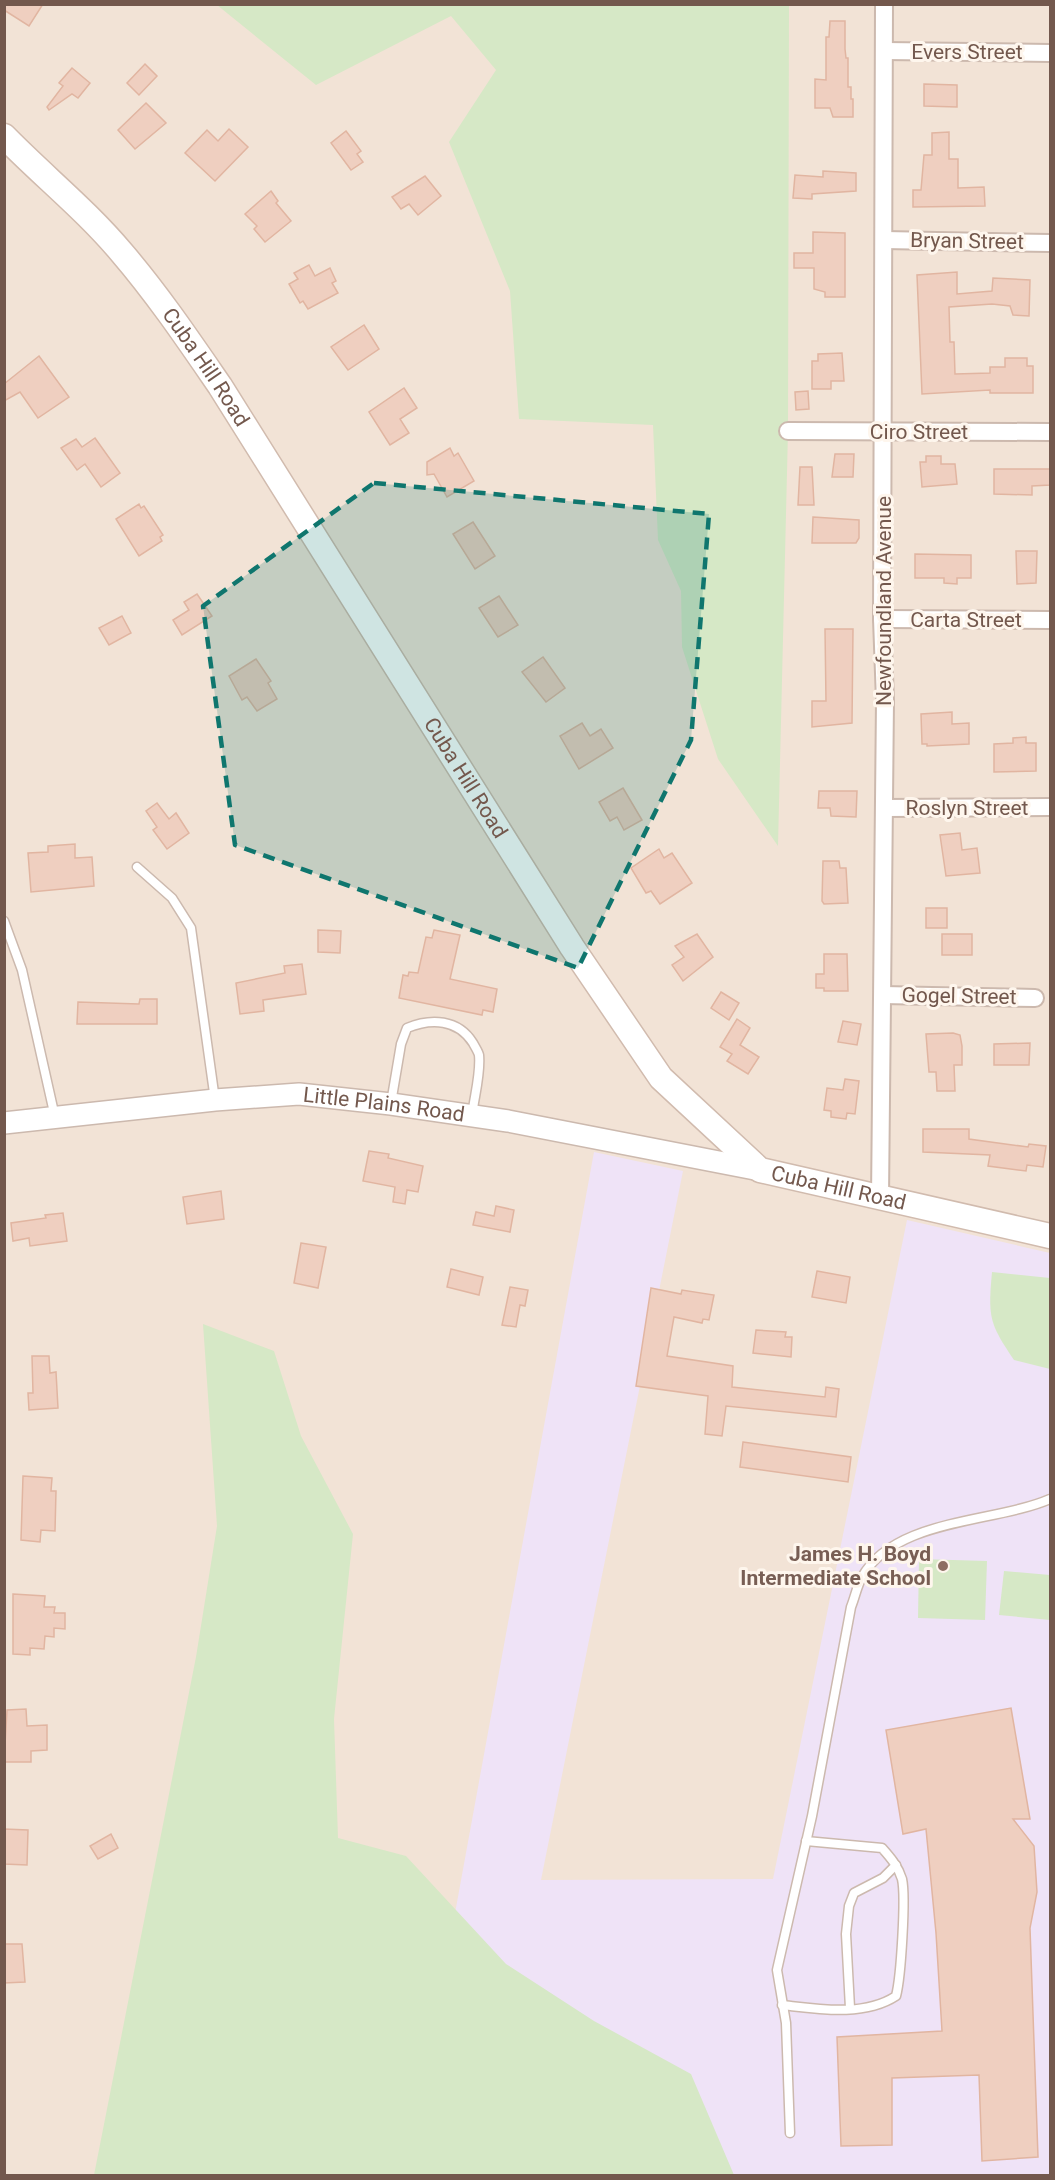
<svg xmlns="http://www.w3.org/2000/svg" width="1055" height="2180" viewBox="0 0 1055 2180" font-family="Roboto,sans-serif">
<rect width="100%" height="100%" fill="#fbf2e7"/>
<rect fill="#f2e3d6" x="5" y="5" width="1045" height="2170"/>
<path fill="#efe3f7" d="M594 1152 683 1171 541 1880 773 1879 907 1220 1050 1253V2175L407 2176Z"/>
<g fill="#d6e8c6">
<path d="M217 5H789L788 431 778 846 718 759 682 647 681 591 658 540 653 425 519 419 510 291 449 142 496 70 451 16 316 85Z"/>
<path d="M992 1272 1050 1278V1369L1014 1360C989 1323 988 1317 992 1272Z"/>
<path d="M203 1324 274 1351 301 1436 353 1534 334 1719 338 1838 406 1856 506 1964 594 2021 691 2074 734 2175H94L196 1657 217 1526Z"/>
<path d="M919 1559 987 1561 985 1620 918 1618Z"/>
<path d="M1004 1571 1050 1575V1620L999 1615Z"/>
</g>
<g fill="#efcfc0" stroke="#e1b5a1" stroke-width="1.5">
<path d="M4 4H43L29 26 4 10Z"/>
<path d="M830 21H845V49L846 58H848V87H851V99H853V117H833L830 108H815V79L826 80V37H829Z"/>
<path d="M145 64 157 76 139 95 127 83Z"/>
<path d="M72 68 90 83 78 98 72 94 49 110 47 107 63 86 59 83Z"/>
<path d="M924 84 957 85V107L924 106Z"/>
<path d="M146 103 166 123 135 149 118 130Z"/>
<path d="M229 129 248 147 215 181 185 153 207 130 218 141Z"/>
<path d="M346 131 361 151 357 154 363 162 351 170 331 143Z"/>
<path d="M949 132V159H958V188L984 187 985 206 913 207V190H921L924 155H932V133Z"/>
<path d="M823 171 856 173V191L812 194V199L793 198 795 175 823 177Z"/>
<path d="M425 176 441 196 418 215 409 204 401 209 392 197Z"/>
<path d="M271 191 278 201 276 203 291 221 265 242 254 229 257 226 245 214Z"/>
<path d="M813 232 845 233V297H825V292L814 289V268H794V253H813Z"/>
<path d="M309 265 315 276 330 268 336 281 332 283 338 293 308 309 303 301 300 303 289 284 298 279 294 273Z"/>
<path d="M957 272V294L992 291 993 278 1030 280 1029 316 1013 315 1010 306 992 304 949 307 950 342H954L955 374 990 373V367H1005V358H1027V366H1033V393H990V390L922 394 917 275Z"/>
<path d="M364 325 379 349 348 370 331 347Z"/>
<path d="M842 353 844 381H831V389H812V361H818V354Z"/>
<path d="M39 356 69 397 38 418 20 392 4 401V384Z"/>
<path d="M404 388 417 408 400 419 409 433 390 445 369 412Z"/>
<path d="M808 391 809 409 796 410 795 392Z"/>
<path d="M95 438 120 473 101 487 85 464 77 470 61 448 76 439 82 447Z"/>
<path d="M450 448 454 456 458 453 474 481 447 497 434 474 427 475V462Z"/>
<path d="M835 454H854L853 477H832Z"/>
<path d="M926 456H941V464H955L957 484 922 487 920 462H926Z"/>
<path d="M800 467H812L814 505H798Z"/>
<path d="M994 469H1050V485L1032 486V495L994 494Z"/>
<path d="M139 504 141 508 144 506 163 535 160 537 162 541 139 556 116 519Z"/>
<path d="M813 517 859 520V538L856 543H812Z"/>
<path d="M473 522 495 556 475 569 453 534Z"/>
<path d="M1016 551H1037L1036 583 1017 584Z"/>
<path d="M915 554 971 555V578H957V584L944 583V578H915Z"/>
<path d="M197 594 212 616 182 635 173 620 189 610 184 602Z"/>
<path d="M499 596 518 625 498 637 479 608Z"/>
<path d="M122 616 131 633 109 645 99 628Z"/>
<path d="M825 629H853L852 723 812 727V701H826Z"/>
<path d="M543 657 565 688 546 702 522 672Z"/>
<path d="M256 659 271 681 268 683 277 699 257 711 247 697 242 700 229 676Z"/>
<path d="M952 712V724L969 723V744L927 746V744H922L921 714Z"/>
<path d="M582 723 590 736 601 729 613 748 579 769 560 736Z"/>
<path d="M1026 737V743H1036V771L994 772V744L1013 743V738Z"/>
<path d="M623 788 642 820 624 830 617 817 610 821 599 802Z"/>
<path d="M819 791H857L856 817 831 816 830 808H818Z"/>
<path d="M157 803 169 819 176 813 189 833 167 849 153 830 157 827 146 811Z"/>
<path d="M960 833 962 850 977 848 980 873 946 876 940 835Z"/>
<path d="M75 844V858L92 857 94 886 31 892 28 853 48 852V846Z"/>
<path d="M659 849 664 858 672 853 692 883 660 904 651 891 646 893 631 868Z"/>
<path d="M823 861H839L840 868H846L848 903 824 904 822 901Z"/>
<rect x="926" y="908" width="21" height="20"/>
<path d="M318 930 341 931 340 953 318 952Z"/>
<path d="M434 930 460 935 450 979 497 989 493 1012 483 1010 482 1015 399 998 403 975 408 976 409 972 418 973 426 937 432 938Z"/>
<path d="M697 934 713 957 683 981 672 965 684 957 675 946Z"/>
<rect x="942" y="934" width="30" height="21"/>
<path d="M824 954H847L848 991H824V988H816V974H824Z"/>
<path d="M302 964 306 994 263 1000 264 1011 240 1014 236 983 285 973 284 966Z"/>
<path d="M721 992 739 1003 729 1020 711 1008Z"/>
<path d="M140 999H157V1024H77L78 1002 139 1004Z"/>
<path d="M737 1019 750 1028 740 1045 759 1057 748 1074 727 1061 732 1054 720 1047Z"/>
<path d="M843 1021 861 1024 857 1045 838 1042Z"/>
<path d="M953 1033 960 1035 962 1046V1065H954L955 1091H937L936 1072H929L926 1034Z"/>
<path d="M1030 1043 1029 1065H994V1044Z"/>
<path d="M845 1079 859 1081 855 1114 847 1113 846 1119 831 1117V1111L824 1110 827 1088 843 1090Z"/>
<path d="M923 1129H969V1139L1028 1147 1029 1144 1046 1146 1043 1167 1027 1165 1026 1171 988 1166 990 1155 923 1152Z"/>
<path d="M369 1151 389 1154 388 1158 423 1166 418 1192 407 1190 405 1204 393 1202 395 1187 363 1181Z"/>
<path d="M221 1191 224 1219 187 1224 183 1197Z"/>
<path d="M496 1206 514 1210 510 1232 473 1225 476 1212 494 1216Z"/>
<path d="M63 1213 67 1241 30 1246 29 1238 13 1241 11 1223 46 1218 45 1215Z"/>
<path d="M301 1243 326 1247 318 1288 294 1283Z"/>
<path d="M451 1269 483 1277 479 1295 447 1287Z"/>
<path d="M817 1271 850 1277 846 1303 812 1297Z"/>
<path d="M510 1287 528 1290 525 1306 520 1305 516 1327 502 1325Z"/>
<path d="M651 1288 681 1294 682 1290 714 1295 709 1320 703 1319 702 1323 674 1317 667 1356 733 1366 732 1387 825 1397 826 1387 839 1389 836 1417 726 1406 722 1436 705 1434 708 1396 636 1386Z"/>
<path d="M756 1330 786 1332 785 1337H792L791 1357 753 1353Z"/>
<path d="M32 1356H49L50 1373 56 1372 58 1408 29 1410 28 1393H33Z"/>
<path d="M743 1442 851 1457 848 1482 740 1467Z"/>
<path d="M23 1476 52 1478 51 1491H56L55 1531 41 1530 40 1542 21 1540Z"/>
<path d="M13 1594 45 1596 44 1607H55L54 1613H65V1629L54 1628V1637L45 1636 44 1649 30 1648V1655L13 1654Z"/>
<path d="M1011 1708 1030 1819H1013L1034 1846 1037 1892 1030 1928 1038 2157 982 2161 979 2075 892 2078V2145L841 2146 837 2037 942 2031 936 1933 926 1829 903 1834 886 1730Z"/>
<path d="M26 1709 27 1726 47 1725V1750L31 1751V1762H4L7 1710Z"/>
<path d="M4 1829 28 1830 27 1865 4 1864Z"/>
<path d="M111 1834 118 1848 98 1859 90 1846Z"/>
<path d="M4 1944H22L25 1982 4 1983Z"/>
</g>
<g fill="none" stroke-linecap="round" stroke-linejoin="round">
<defs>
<g id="service">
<path d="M137 867 172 898 191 928 215 1100"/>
<path d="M4 921 22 970 55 1117"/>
<path d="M391 1103 401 1044 407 1028C431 1018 458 1019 473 1043 475 1047 478 1051 479 1055 481 1074 474 1097 472 1116"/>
<path d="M782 2005C818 2009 864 2017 896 1996 901 1977 906 1897 902 1879 898 1866 890 1857 882 1848L806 1841"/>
<path d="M850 2008 846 1934 849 1906 854 1893 883 1878 896 1865"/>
<path d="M790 2133 786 2023 777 1970 812 1816 851 1607C855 1597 857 1586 862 1577 895 1518 995 1523 1050 1499"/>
</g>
<g id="minor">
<path d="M884 51 1050 53"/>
<path d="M884 240 1050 243"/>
<path d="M788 431 1050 432"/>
<path d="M882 619 1050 620"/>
<path d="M884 808 1050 807"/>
<path d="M883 995 1035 998"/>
<path d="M880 1198 885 701 882 619 884 4"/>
</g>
<g id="tertiary">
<path id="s1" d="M4 1123 215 1100 299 1094 391 1104 508 1121 760 1170"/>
</g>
<g id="secondary">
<path id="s2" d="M4 136C43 176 86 210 122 253 158 295 189 341 220 386L572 947 661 1078 760 1170 1050 1236"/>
</g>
</defs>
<use href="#service" stroke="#ccb9ae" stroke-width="11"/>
<use href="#minor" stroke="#ccb9ae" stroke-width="20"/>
<use href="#tertiary" stroke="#ccb9ae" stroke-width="24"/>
<use href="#secondary" stroke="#d1bbae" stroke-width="27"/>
<use href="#service" stroke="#fff" stroke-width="8"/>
<use href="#minor" stroke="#fff" stroke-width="16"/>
<use href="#tertiary" stroke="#fff" stroke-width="21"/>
<use href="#secondary" stroke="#fff" stroke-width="24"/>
</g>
<path fill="#0f766e" fill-opacity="0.2" stroke="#0f766e" stroke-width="4.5" stroke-dasharray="12 8" stroke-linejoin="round" d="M374 483 709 514 691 740 578 968 235 845 203 606Z"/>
<circle fill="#8d6e63" stroke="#fef6ed" stroke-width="2" cx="943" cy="1566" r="6"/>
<g text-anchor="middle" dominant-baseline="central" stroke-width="6" stroke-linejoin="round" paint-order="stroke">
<g font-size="21" fill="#73584d" stroke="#fef6ed">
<text x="967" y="52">Evers Street</text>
<text transform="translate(967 241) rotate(1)">Bryan Street</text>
<text stroke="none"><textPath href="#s2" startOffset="308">Cuba Hill Road</textPath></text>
<text x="919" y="432">Ciro Street</text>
<text transform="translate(884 601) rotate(-90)">Newfoundland Avenue</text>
<text x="966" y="620">Carta Street</text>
<text stroke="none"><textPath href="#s2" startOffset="794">Cuba Hill Road</textPath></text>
<text x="967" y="808">Roslyn Street</text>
<text transform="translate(959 996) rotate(1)">Gogel Street</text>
<text stroke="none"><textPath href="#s1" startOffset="382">Little Plains Road</textPath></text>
<text stroke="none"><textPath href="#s2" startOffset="1368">Cuba Hill Road</textPath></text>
</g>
<g font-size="21" font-weight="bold" fill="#785e54" stroke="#fef6ed" text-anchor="end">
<text x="931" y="1554">James H. Boyd<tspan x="931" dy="24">Intermediate School</tspan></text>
</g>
</g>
<rect width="1055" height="2180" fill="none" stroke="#73584d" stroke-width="12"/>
</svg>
